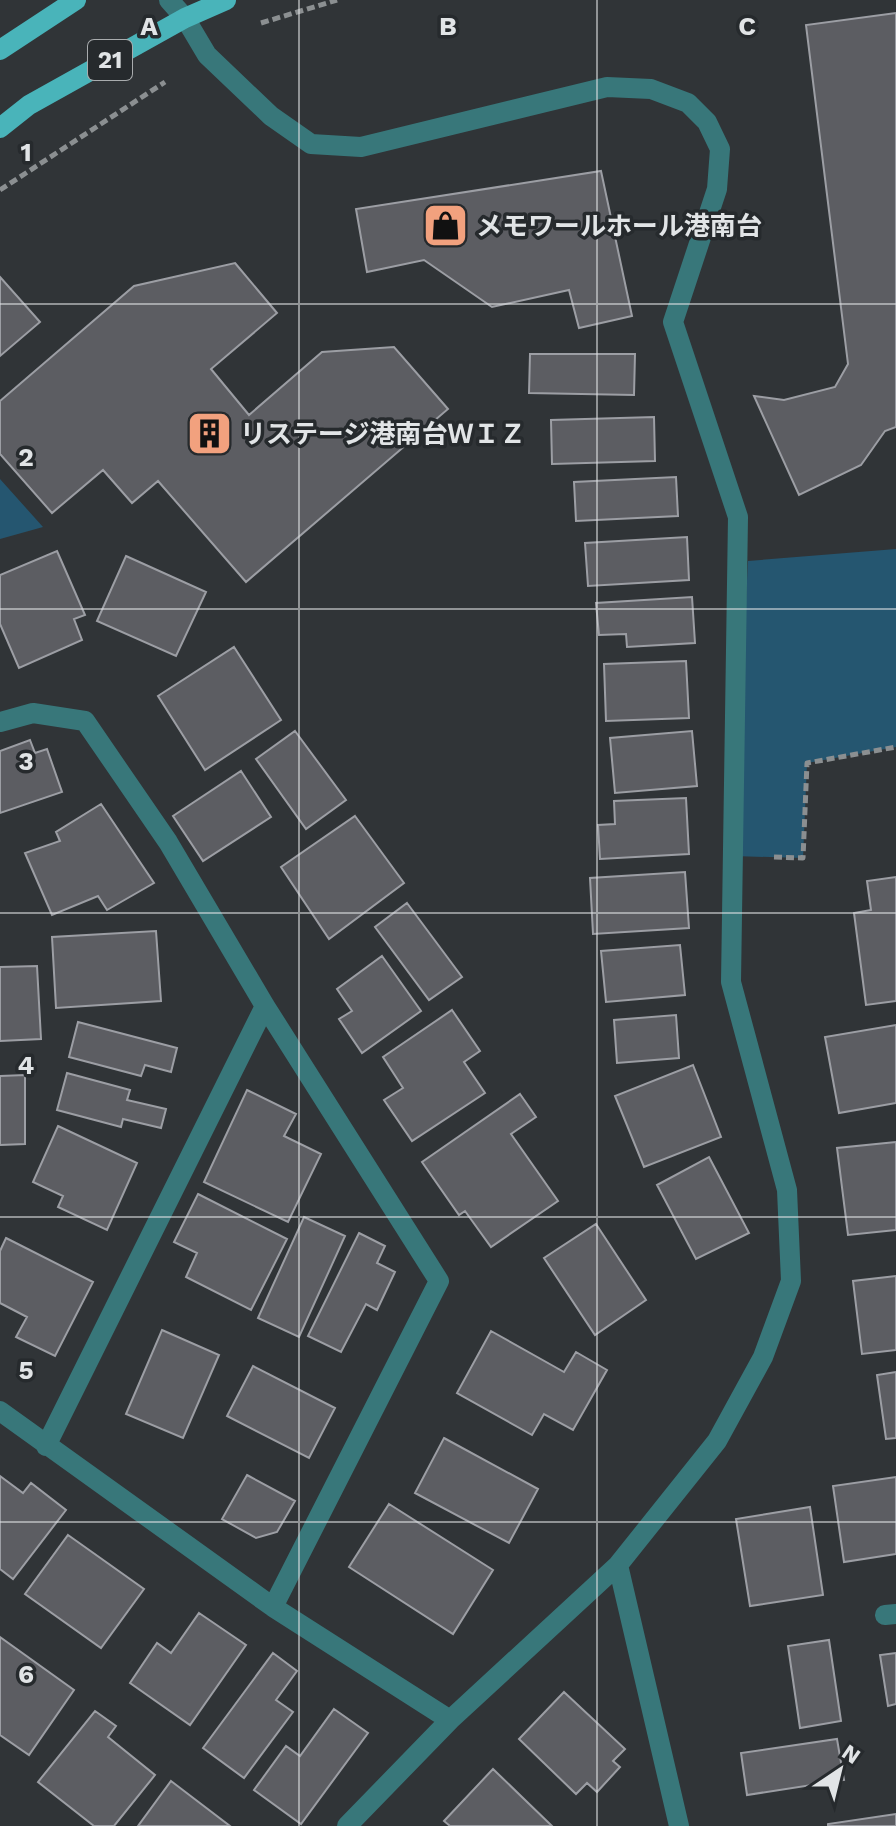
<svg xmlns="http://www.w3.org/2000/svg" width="896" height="1826" font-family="'Work Sans','Noto Sans JP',sans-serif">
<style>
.green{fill:#255670}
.building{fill:#5c5d62;stroke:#9c9ea4;stroke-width:2}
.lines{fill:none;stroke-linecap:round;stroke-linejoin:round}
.path{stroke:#8b8f91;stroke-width:5;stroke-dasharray:8 4;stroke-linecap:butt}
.service{stroke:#38777a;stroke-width:20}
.minor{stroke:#38777a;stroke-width:20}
.primary{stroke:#49b4ba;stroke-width:20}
.grid{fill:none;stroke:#e1e4e6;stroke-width:2;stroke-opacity:0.55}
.labels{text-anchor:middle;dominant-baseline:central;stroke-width:7;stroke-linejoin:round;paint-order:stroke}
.shield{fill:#262a2d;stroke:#a9acae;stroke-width:2}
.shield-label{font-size:24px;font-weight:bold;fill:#e1e4e6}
.poi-label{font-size:26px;font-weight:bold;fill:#e1e4e6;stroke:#262a2d;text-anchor:start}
.grid-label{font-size:26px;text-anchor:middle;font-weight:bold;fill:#e1e4e6;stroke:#262a2d;stroke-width:7;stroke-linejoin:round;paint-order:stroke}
</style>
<rect width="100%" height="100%" fill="#303437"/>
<path class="green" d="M 0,479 L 43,527 L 0,539 Z
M 896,549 L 896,747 L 807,763 L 803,858 L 733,856 L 748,561 Z"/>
<path class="building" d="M 896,13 L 896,427 L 885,431 L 861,465 L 799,495 L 754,396 L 784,400 L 835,387 L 848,364 L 806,25 Z
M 601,171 L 632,316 L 579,328 L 569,290 L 492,307 L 424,260 L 367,272 L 356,209 Z
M 235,263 L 277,313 L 211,369 L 249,415 L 322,352 L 394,347 L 448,409 L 246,582 L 158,481 L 132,503 L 103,470 L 52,513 L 0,454 L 0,401 L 134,286 Z
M 0,277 L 40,322 L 0,356 Z
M 530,354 L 635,354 L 634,395 L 529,393 Z
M 654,417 L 655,461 L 552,464 L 551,420 Z
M 676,477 L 678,516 L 576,521 L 574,482 Z
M 687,537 L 689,580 L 588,586 L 585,543 Z
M 57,551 L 85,615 L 74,619 L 82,640 L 19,668 L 0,624 L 0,575 Z
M 126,556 L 206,592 L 176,656 L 97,621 Z
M 692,597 L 695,643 L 627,647 L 626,634 L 599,635 L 596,603 Z
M 234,647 L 281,720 L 205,770 L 158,696 Z
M 686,661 L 689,718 L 606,721 L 604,664 Z
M 295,731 L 346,800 L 306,829 L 256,759 Z
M 692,731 L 697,786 L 615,793 L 610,738 Z
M 30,740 L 35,753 L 47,749 L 62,792 L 0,813 L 0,751 Z
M 241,771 L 271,817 L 203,861 L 173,816 Z
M 686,798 L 689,854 L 600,859 L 598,825 L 615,824 L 614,801 Z
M 101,804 L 154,883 L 107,910 L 98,896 L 52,915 L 25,853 L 60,841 L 56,832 Z
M 355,816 L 404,883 L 329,939 L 281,867 Z
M 685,872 L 689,928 L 593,934 L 590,878 Z
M 896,877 L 896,1001 L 866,1005 L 854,913 L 871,910 L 867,881 Z
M 407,903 L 462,977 L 429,1000 L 375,927 Z
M 156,931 L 161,1001 L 56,1008 L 52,937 Z
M 680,945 L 685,995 L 606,1002 L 601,951 Z
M 382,956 L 421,1011 L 362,1053 L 339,1019 L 352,1011 L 337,989 Z
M 37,966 L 41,1039 L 0,1041 L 0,967 Z
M 452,1010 L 480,1051 L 464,1062 L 485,1093 L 412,1141 L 384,1100 L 403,1088 L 383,1057 Z
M 676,1015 L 679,1058 L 617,1063 L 614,1020 Z
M 78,1022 L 177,1048 L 171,1072 L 145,1065 L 141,1076 L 69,1057 Z
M 896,1025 L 896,1103 L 839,1113 L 825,1037 Z
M 693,1065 L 721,1137 L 644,1167 L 615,1096 Z
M 67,1073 L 130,1090 L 127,1100 L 166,1109 L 161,1128 L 123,1119 L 121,1127 L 57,1110 Z
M 25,1075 L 25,1144 L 0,1145 L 0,1076 Z
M 247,1090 L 296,1114 L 284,1136 L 321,1154 L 288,1222 L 204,1182 Z
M 520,1094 L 536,1117 L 511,1134 L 558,1201 L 491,1247 L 465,1211 L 459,1215 L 422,1162 Z
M 58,1126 L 137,1163 L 107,1230 L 58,1207 L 63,1196 L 33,1182 Z
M 896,1142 L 896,1230 L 848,1235 L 837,1148 Z
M 709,1157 L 749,1233 L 696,1259 L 657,1185 Z
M 198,1194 L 287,1239 L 251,1310 L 186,1277 L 197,1253 L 174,1242 Z
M 304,1217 L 345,1236 L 299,1337 L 258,1318 Z
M 596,1224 L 646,1300 L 595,1335 L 544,1258 Z
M 359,1233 L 385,1246 L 377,1263 L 395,1272 L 377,1310 L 366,1304 L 341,1352 L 308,1336 Z
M 6,1238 L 93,1282 L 55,1356 L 16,1337 L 27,1317 L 0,1303 L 0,1251 Z
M 896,1276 L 896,1350 L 862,1354 L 853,1281 Z
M 162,1330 L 219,1355 L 183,1438 L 126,1414 Z
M 491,1331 L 564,1372 L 576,1352 L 607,1370 L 573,1430 L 544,1414 L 532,1435 L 457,1393 Z
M 253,1366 L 335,1408 L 309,1458 L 227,1416 Z
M 896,1372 L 896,1438 L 886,1439 L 877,1375 Z
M 444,1438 L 538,1489 L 509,1543 L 415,1493 Z
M 247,1475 L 295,1501 L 277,1532 L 256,1538 L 222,1519 Z
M 0,1476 L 23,1493 L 31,1483 L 66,1510 L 13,1579 L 0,1569 Z
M 896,1477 L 896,1554 L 844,1562 L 833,1486 Z
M 389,1504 L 493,1570 L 453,1634 L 349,1567 Z
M 810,1507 L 823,1595 L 750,1606 L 736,1519 Z
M 68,1535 L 144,1589 L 101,1648 L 25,1594 Z
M 199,1613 L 246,1645 L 190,1725 L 130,1683 L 157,1643 L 171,1653 Z
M 0,1637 L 74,1690 L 29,1755 L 0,1735 Z
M 829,1640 L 841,1721 L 800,1728 L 788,1646 Z
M 273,1653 L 297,1671 L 276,1700 L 293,1712 L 244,1778 L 203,1748 Z
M 896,1653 L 896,1704 L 888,1706 L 880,1655 Z
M 564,1692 L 625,1749 L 613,1761 L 620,1767 L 597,1792 L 587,1783 L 576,1794 L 519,1739 Z
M 334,1709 L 368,1733 L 301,1824 L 254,1790 L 286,1746 L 300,1756 Z
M 95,1711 L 116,1726 L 108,1737 L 155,1775 L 114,1826 L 94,1826 L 38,1782 Z
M 837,1739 L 844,1780 L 747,1795 L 741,1753 Z
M 493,1769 L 552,1826 L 450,1826 L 444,1821 Z
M 171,1781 L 230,1826 L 138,1826 Z
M 896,1814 L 896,1826 L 828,1826 L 828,1824 Z"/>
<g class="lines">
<path class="path" d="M 261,23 L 337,0
M 0,190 L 165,82
M 774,857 L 803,858 L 807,763 L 896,747"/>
<path class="service" d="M 885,1615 L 896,1614"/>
<path class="minor" d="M 169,0 L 185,18 L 207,55 L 271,116 L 311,144 L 361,147 L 607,87 L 651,89 L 688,103 L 707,122 L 720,149 L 717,189 L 673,322 L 738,517 L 731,982 L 787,1190 L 791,1281 L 763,1357 L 717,1441 L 618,1565 L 450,1720
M 0,722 L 33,713 L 85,721 L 168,842 L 265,1006 L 439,1281 L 273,1607
M 0,1411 L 273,1607 L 450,1720 L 347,1826
M 46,1446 L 265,1006
M 618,1565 L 679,1826"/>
<path class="primary" d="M 0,50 L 76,0
M 0,128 L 29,105 L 185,18 L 226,0"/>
</g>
<path class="grid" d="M 299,0 L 299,1826M 597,0 L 597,1826M 0,304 L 896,304M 0,609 L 896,609M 0,913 L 896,913M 0,1217 L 896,1217M 0,1522 L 896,1522"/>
<defs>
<symbol id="shop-square" viewBox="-11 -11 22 22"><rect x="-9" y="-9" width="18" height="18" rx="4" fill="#f2a17e" stroke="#262a2d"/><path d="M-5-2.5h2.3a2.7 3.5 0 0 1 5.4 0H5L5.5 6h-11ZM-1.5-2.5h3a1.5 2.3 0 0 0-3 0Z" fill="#111"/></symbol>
<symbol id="building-square" viewBox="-11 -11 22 22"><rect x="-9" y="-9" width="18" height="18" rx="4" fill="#f2a17e" stroke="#262a2d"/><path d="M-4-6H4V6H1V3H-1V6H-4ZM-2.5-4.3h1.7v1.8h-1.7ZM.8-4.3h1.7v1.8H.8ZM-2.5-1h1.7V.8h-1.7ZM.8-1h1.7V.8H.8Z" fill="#111"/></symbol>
</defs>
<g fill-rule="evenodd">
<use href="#shop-square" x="420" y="200" width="51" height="51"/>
<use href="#building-square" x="184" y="408" width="51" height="51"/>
</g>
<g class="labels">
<rect class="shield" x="88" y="40" width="44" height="40" rx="6"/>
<g class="shield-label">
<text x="110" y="60">21</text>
</g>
<g class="poi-label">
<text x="476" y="226">メモワールホール港南台</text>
<text x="240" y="434">リステージ港南台ＷＩＺ</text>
</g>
</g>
<g class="grid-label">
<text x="149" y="35">A</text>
<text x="448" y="35">B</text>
<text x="747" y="35">C</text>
<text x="26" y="161">1</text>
<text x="26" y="466">2</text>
<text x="26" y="770">3</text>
<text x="26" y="1074">4</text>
<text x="26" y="1379">5</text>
<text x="26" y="1683">6</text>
</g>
<g transform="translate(840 1770) rotate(35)" stroke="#262a2d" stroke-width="6" paint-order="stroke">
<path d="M0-6L14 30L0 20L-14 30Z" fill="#e1e4e6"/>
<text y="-12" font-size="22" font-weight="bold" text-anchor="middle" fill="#e1e4e6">N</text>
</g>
</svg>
